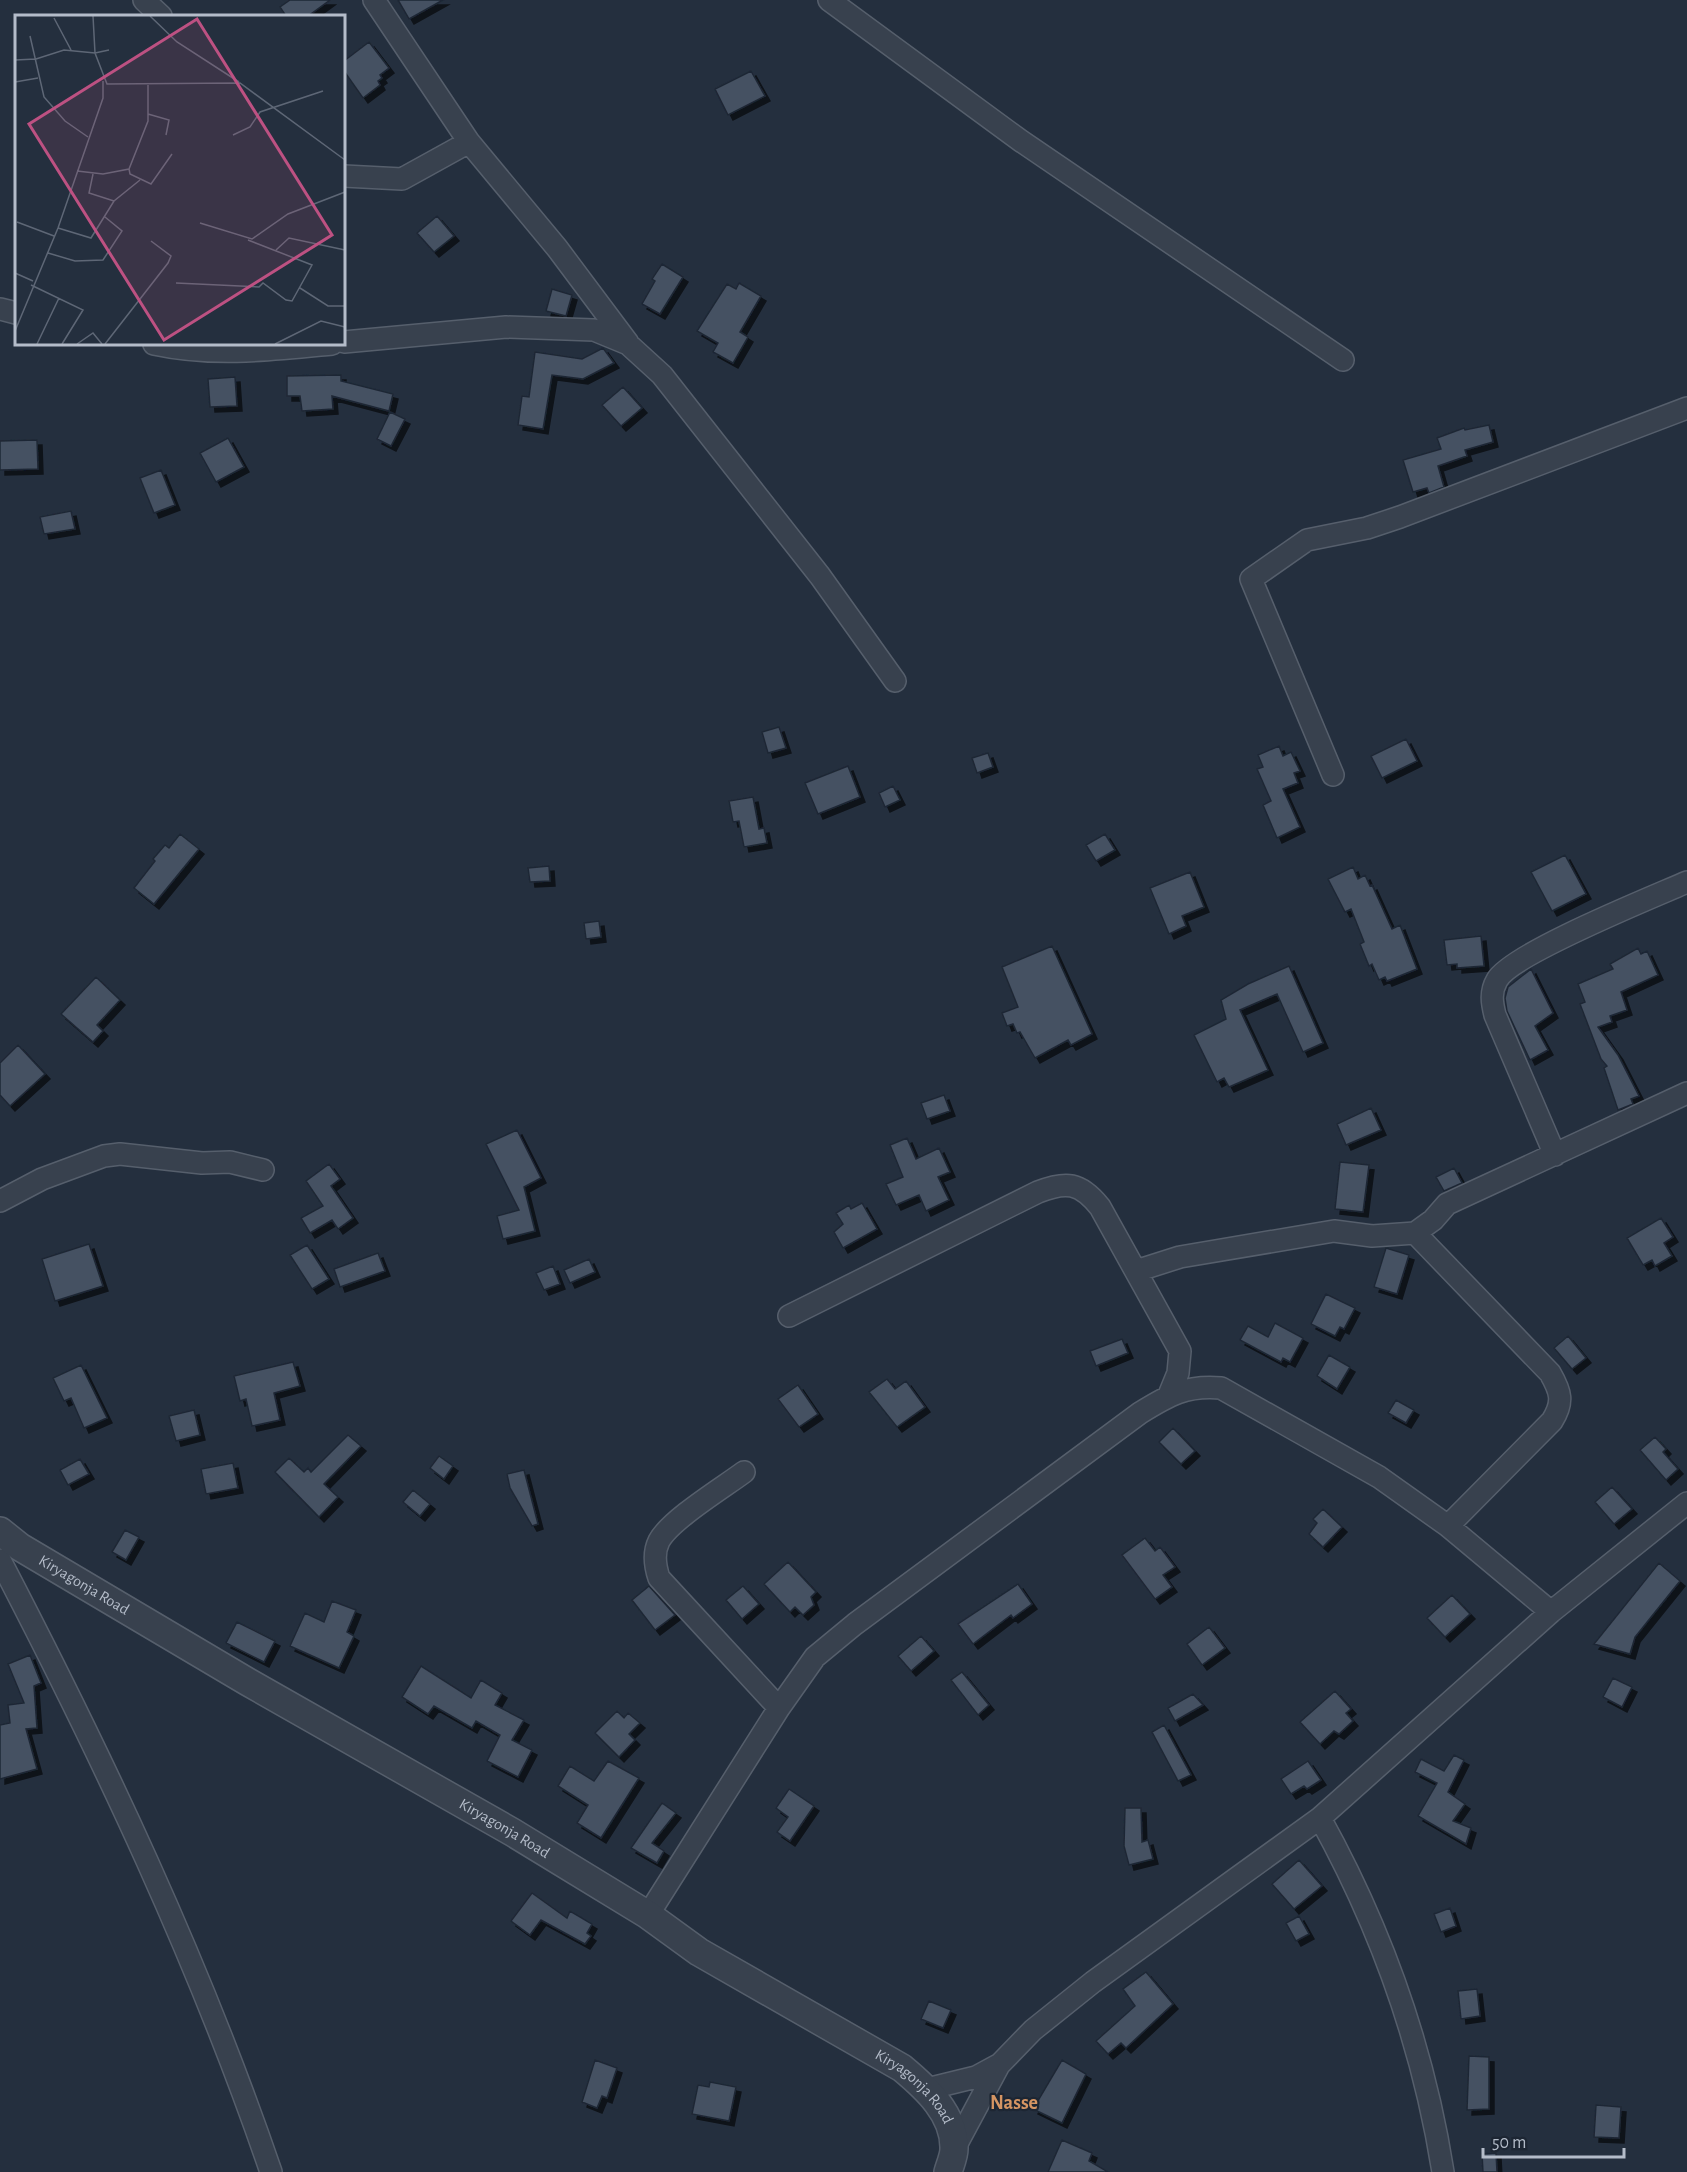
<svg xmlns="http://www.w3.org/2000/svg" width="1687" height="2172" font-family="'Alegreya Sans',sans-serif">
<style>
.building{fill:#455162;stroke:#1f2835;stroke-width:1.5;filter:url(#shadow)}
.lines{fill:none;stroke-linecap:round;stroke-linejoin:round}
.minor-casing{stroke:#565f6c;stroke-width:24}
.tertiary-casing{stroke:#565f6c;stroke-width:30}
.minor{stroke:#38414e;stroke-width:21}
.tertiary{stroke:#38414e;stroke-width:27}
.labels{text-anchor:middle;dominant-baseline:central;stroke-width:4.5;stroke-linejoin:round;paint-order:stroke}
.street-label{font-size:16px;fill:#b4bcc9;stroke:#1d2633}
.quarter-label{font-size:20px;font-weight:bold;fill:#d59563;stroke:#1d2633}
.inset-road{fill:none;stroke:#5e6776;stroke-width:1.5}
.view{fill:#bd5182;fill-opacity:0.15;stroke:#bd5182;stroke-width:3}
.inset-edge{fill:none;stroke:#b4bcc9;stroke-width:3}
</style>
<defs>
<filter id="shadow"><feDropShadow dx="5" dy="5" stdDeviation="0" flood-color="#0009"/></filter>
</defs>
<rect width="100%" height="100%" fill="#242f3e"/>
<path class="building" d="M 290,0 L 330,0 L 308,16 L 286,16 L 280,7 Z
M 398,0 L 443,0 L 409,19 Z
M 369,42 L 389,68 L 380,75 L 382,78 L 378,81 L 380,85 L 363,98 L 344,71 L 344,61 Z
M 751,71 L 765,96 L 728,115 L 715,89 Z
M 437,216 L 454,236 L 434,252 L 417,233 Z
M 662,264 L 683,277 L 660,314 L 642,304 L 655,281 L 652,279 Z
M 739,283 L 761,296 L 740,332 L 748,337 L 733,363 L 713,352 L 718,343 L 697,331 L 727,284 L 736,289 Z
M 552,289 L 572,295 L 566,316 L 546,311 Z
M 603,348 L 614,363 L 583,379 L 552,375 L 543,429 L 518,425 L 522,396 L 529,397 L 535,352 L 582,359 Z
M 341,375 L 341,381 L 393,394 L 389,411 L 332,396 L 333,409 L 302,411 L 300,396 L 287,396 L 287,376 Z
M 235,377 L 237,406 L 210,407 L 208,379 Z
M 623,387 L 642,408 L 621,426 L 602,405 Z
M 390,412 L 405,419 L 391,446 L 377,439 Z
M 1489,425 L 1493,442 L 1465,450 L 1467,456 L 1438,466 L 1444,487 L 1429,493 L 1427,488 L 1413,492 L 1403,460 L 1441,449 L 1437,438 L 1464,428 L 1465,430 Z
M 228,438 L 244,467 L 216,482 L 200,453 Z
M 37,440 L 38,469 L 0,470 L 0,441 Z
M 161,470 L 175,505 L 154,513 L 140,478 Z
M 71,511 L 75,529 L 44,534 L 40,517 Z
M 779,727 L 786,748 L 768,753 L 762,732 Z
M 1406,739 L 1417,761 L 1382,778 L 1371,756 Z
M 1279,746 L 1283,756 L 1291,752 L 1300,771 L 1294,773 L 1298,783 L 1283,789 L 1300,827 L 1277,838 L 1263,805 L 1271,801 L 1257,769 L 1263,767 L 1258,755 Z
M 988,753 L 993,767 L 977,773 L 972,758 Z
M 848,766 L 860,797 L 818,814 L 805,783 Z
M 893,786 L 900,800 L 885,807 L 879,793 Z
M 753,797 L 759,829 L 764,828 L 767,843 L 744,847 L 739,821 L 733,822 L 729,801 Z
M 180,834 L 199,849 L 154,904 L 134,888 L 155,861 L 153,859 L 165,845 L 169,848 Z
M 1105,834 L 1115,850 L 1096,861 L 1086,845 Z
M 1565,855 L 1586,894 L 1552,911 L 1531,872 Z
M 549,866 L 550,881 L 530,882 L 528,868 Z
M 1353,867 L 1358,879 L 1365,875 L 1370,886 L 1372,885 L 1392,929 L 1400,925 L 1417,969 L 1387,981 L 1385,977 L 1379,980 L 1372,964 L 1369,966 L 1360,944 L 1364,942 L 1351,909 L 1345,912 L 1328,879 Z
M 1190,872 L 1204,907 L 1182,916 L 1186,926 L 1169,934 L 1150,888 Z
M 599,921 L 601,937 L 586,939 L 584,923 Z
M 1481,936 L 1484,966 L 1457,968 L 1457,964 L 1447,965 L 1444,940 Z
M 1052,946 L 1092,1034 L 1071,1045 L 1068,1040 L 1035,1058 L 1020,1032 L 1017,1033 L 1013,1024 L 1007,1026 L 1002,1013 L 1018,1007 L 1002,967 Z
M 1638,948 L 1641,954 L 1647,951 L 1658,975 L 1621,992 L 1627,1010 L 1610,1016 L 1612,1022 L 1598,1027 L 1618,1055 L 1639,1096 L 1631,1099 L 1633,1104 L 1618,1110 L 1604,1068 L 1607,1066 L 1601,1059 L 1580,1004 L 1585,1002 L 1578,984 L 1613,969 L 1610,964 Z
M 1289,966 L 1323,1043 L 1303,1052 L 1277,994 L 1240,1010 L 1268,1070 L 1229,1087 L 1224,1078 L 1217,1082 L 1194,1035 L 1226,1019 L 1221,1000 L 1248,984 Z
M 1531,969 L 1553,1013 L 1535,1026 L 1548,1050 L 1530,1060 L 1507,1011 L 1505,998 L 1508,987 Z
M 96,977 L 120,1000 L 97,1025 L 103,1031 L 93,1042 L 61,1014 Z
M 18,1045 L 45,1074 L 10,1106 L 0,1095 L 0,1063 Z
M 944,1095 L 950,1111 L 927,1119 L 921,1103 Z
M 1371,1108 L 1381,1130 L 1346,1145 L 1337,1124 Z
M 517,1130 L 541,1178 L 524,1187 L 535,1231 L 503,1239 L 497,1216 L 519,1210 L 486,1144 Z
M 907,1138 L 916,1159 L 939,1148 L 950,1172 L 938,1177 L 949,1200 L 926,1211 L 919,1195 L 896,1205 L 886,1184 L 903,1177 L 890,1145 Z
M 1340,1162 L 1369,1165 L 1363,1212 L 1335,1209 Z
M 329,1164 L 340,1179 L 331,1186 L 353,1218 L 338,1229 L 332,1220 L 310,1233 L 301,1218 L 323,1206 L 306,1181 Z
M 1454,1168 L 1462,1183 L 1444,1191 L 1436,1177 Z
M 862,1203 L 877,1229 L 843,1248 L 834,1232 L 843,1224 L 836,1213 L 849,1205 L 851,1209 Z
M 1661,1218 L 1673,1237 L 1664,1243 L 1672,1256 L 1655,1266 L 1652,1260 L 1643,1265 L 1627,1238 Z
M 89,1244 L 103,1286 L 55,1301 L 42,1259 Z
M 307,1245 L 329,1279 L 312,1289 L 290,1255 Z
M 1386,1248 L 1409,1255 L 1397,1294 L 1374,1287 Z
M 378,1253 L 385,1271 L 340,1287 L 334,1269 Z
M 589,1259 L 595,1272 L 570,1283 L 564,1270 Z
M 553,1266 L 560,1284 L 544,1290 L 536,1273 Z
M 1326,1294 L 1355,1308 L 1344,1329 L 1340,1327 L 1335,1336 L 1311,1324 Z
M 1275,1323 L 1303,1338 L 1290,1362 L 1283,1358 L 1281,1362 L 1240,1340 L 1248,1326 L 1268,1337 Z
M 1568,1336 L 1586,1358 L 1572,1369 L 1554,1348 Z
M 1122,1339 L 1128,1353 L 1096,1366 L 1090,1351 Z
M 1329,1355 L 1350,1367 L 1337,1389 L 1317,1376 Z
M 293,1362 L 300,1386 L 274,1393 L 280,1420 L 252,1426 L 246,1399 L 240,1401 L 234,1376 Z
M 81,1365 L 107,1418 L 84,1428 L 71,1398 L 64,1401 L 53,1378 Z
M 887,1379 L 895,1389 L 906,1381 L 925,1407 L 897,1427 L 869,1392 Z
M 798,1385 L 818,1414 L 799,1427 L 778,1399 Z
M 1396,1400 L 1414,1410 L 1406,1423 L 1388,1413 Z
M 194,1410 L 200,1435 L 176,1441 L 169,1416 Z
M 1173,1428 L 1195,1451 L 1181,1464 L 1159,1442 Z
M 348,1435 L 361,1446 L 324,1484 L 338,1497 L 319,1517 L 275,1472 L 289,1458 L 304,1472 L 308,1468 L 311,1472 Z
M 1655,1437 L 1666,1449 L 1663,1452 L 1678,1469 L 1666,1480 L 1640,1450 Z
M 439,1456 L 453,1466 L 444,1479 L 430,1468 Z
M 80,1459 L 89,1474 L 68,1485 L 60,1470 Z
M 233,1463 L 238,1488 L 206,1494 L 201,1469 Z
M 524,1470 L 538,1524 L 532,1526 L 510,1488 L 507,1474 Z
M 1612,1487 L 1632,1509 L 1614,1524 L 1595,1502 Z
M 413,1490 L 430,1504 L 420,1516 L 403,1502 Z
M 1323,1509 L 1342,1527 L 1323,1547 L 1309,1534 L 1317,1523 L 1313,1519 Z
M 125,1530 L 139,1537 L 126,1560 L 112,1552 Z
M 1145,1538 L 1155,1551 L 1160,1547 L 1175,1567 L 1163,1575 L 1172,1587 L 1155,1599 L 1122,1555 Z
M 788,1562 L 816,1592 L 811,1597 L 814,1605 L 803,1615 L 795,1607 L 790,1612 L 764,1584 Z
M 1659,1563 L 1680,1581 L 1635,1637 L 1630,1654 L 1594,1644 Z
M 1018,1584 L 1032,1604 L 1013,1618 L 1011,1615 L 973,1644 L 958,1624 Z
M 649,1586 L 675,1615 L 655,1630 L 632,1600 Z
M 743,1586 L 759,1604 L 742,1619 L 726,1600 Z
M 1452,1595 L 1470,1614 L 1445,1637 L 1427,1618 Z
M 332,1601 L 356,1610 L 347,1632 L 354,1636 L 339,1668 L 290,1646 L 305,1613 L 324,1622 Z
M 237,1622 L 275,1641 L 264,1662 L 226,1643 Z
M 1209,1627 L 1225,1648 L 1202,1665 L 1187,1644 Z
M 921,1636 L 934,1651 L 911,1671 L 898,1656 Z
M 30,1655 L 41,1683 L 34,1686 L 37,1728 L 26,1729 L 37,1769 L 0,1779 L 0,1725 L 10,1723 L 8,1705 L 24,1703 L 8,1664 Z
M 421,1666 L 471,1698 L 481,1680 L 502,1693 L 495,1705 L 524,1720 L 512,1740 L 532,1750 L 518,1777 L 487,1761 L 500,1735 L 476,1721 L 472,1728 L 434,1706 L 428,1714 L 402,1697 Z
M 962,1672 L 989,1705 L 978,1715 L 951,1680 Z
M 1613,1678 L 1632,1687 L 1622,1707 L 1603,1697 Z
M 1335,1691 L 1351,1709 L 1346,1713 L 1353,1721 L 1339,1734 L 1334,1731 L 1320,1744 L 1300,1722 Z
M 1193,1694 L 1203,1705 L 1175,1721 L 1168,1708 Z
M 617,1711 L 624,1718 L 628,1713 L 640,1723 L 629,1734 L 635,1740 L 619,1757 L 595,1733 Z
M 1164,1725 L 1191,1775 L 1178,1781 L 1152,1732 Z
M 1454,1755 L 1464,1760 L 1448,1792 L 1465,1804 L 1453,1821 L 1471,1828 L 1466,1844 L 1418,1816 L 1437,1783 L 1415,1772 L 1421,1759 L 1444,1771 Z
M 608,1761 L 639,1778 L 601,1838 L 577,1823 L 588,1805 L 558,1786 L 570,1766 L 594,1781 Z
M 1308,1761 L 1321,1780 L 1307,1789 L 1304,1786 L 1291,1794 L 1281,1779 Z
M 789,1789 L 814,1806 L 790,1841 L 777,1832 L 788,1817 L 776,1808 Z
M 662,1803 L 676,1813 L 652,1843 L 664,1851 L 657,1863 L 631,1848 Z
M 1125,1808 L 1141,1808 L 1142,1842 L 1148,1840 L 1153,1859 L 1129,1865 L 1124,1846 Z
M 1299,1860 L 1322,1886 L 1294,1909 L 1272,1884 Z
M 532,1893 L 567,1918 L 570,1911 L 592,1924 L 587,1933 L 591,1936 L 585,1944 L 541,1920 L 530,1935 L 511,1921 Z
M 1450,1908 L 1456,1926 L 1441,1932 L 1434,1914 Z
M 1299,1916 L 1309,1934 L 1296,1941 L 1286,1923 Z
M 1146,1972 L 1173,2004 L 1126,2048 L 1121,2043 L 1108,2054 L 1096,2041 L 1135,2006 L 1123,1989 Z
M 1477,1989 L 1480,2016 L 1461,2019 L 1458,1991 Z
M 929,2001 L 951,2010 L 943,2028 L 921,2019 Z
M 1469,2056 L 1489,2057 L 1489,2109 L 1467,2110 Z
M 595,2060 L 617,2068 L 607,2098 L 602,2096 L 597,2108 L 582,2102 Z
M 1062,2060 L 1086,2074 L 1062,2123 L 1033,2109 Z
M 710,2082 L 736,2087 L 729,2121 L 692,2114 L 698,2085 L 709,2087 Z
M 1596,2105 L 1621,2107 L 1619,2138 L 1594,2137 Z
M 1062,2140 L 1092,2153 L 1089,2161 L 1108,2172 L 1048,2172 Z
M 1496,2153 L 1497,2172 L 1483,2172 L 1482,2154 Z"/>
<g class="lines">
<defs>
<path id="minor" d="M 144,0 L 161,16
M 374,0 L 469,142 L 557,248 L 628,343
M 829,0 L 1021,141 L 1343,360
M 344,176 L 402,179 L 469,142
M 0,309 L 16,313
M 344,342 L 506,327 L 594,330 L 628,344 L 662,375 L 820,576 L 895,681
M 154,344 C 214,357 271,350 332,344
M 1333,775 L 1251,579 L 1307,540 L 1367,528 L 1400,517 L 1687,408
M 1555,1155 L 1495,1015 C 1492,1003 1490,992 1497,980 C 1511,954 1653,897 1687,882
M 0,1201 L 42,1179 L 104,1156 L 120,1154 L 202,1163 L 230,1162 L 263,1170
M 1415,1233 L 1550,1373 C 1561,1392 1564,1402 1552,1421 L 1448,1526
M 1136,1271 L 1180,1257 L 1334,1231 L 1372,1236 L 1415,1233 L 1433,1220 L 1447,1204 L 1687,1093
M 789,1316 L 1038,1192 C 1066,1181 1080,1182 1100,1207 L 1180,1351 L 1178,1373 L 1169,1395
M 744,1472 C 724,1487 670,1520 659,1541 C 653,1553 655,1566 659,1578 L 779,1708
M 0,1560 C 103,1758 199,1961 271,2172
M 1320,1818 C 1382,1930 1423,2045 1443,2172
M 648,1915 L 779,1708 L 815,1657 L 855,1624 L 1140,1413 C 1169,1395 1186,1385 1221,1388 L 1379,1477 L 1448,1526 L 1551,1612
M 927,2089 L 976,2077 L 1000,2064 L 1033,2030 L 1093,1982 L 1320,1818 L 1551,1612 L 1687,1503
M 954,2149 L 999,2065"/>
<g id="tertiary">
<path id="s1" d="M 0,1531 L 20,1547 L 248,1682 L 512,1832 L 648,1915 L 699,1952 L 902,2068 C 926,2088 955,2114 954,2149 C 954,2156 950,2165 948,2172"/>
</g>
</defs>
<use href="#minor" class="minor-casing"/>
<use href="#tertiary" class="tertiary-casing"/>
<use href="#minor" class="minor"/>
<use href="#tertiary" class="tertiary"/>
</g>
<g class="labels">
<g class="street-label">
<text stroke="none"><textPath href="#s1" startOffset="100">Kiryagonja Road</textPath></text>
<text stroke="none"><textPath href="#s1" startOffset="586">Kiryagonja Road</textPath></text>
<text stroke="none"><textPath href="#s1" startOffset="1072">Kiryagonja Road</textPath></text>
</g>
<g class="quarter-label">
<text x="1014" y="2103">Nasse</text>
</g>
</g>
<g transform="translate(15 15)">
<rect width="330" height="330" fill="#242f3e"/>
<path class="inset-road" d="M 78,1 L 80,38 L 92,69 L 225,68 L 330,145M 135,1 L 162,27 L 224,67M 39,3 L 56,35M 15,21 L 29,82 L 50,106 L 73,122M 0,45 L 21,44 L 49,35 L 80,38 L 94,35M 0,67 L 23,63M 133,99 L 154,105 L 151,120M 218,120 L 235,112 L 245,97 L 308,76M 114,154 L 115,159 L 136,169 L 157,139M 62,156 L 88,159 L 114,154 L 133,106 L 133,70M 78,159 L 74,178 L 99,186M 2,207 L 39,221M 185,208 L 237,224 L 273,199 L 330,177M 43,213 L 76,223 L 99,186 L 125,165M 261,235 L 274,223 L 330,235M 33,238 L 60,246 L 88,245 L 107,216 L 90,202M 0,258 L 18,266M 161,268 L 244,272 L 248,268 L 271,285 L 277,286 L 297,250 L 233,225M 16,270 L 68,295 L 47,329M 285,273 L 313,291 L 330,291M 0,316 L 43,213 L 88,83 L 88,66M 22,329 L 44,283M 62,329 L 78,318 L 87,329M 90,329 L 153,248 L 156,241 L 136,226M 260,329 L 306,306 L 330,312"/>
<path class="view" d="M 182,4 L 317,220 L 149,325 L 14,109 Z"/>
<rect width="330" height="330" class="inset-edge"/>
</g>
<path d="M1483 2148v9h141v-9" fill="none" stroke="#b4bcc9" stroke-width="3"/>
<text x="1492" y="2148" font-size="18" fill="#b4bcc9" stroke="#1d2633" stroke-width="4.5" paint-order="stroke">50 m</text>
</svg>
